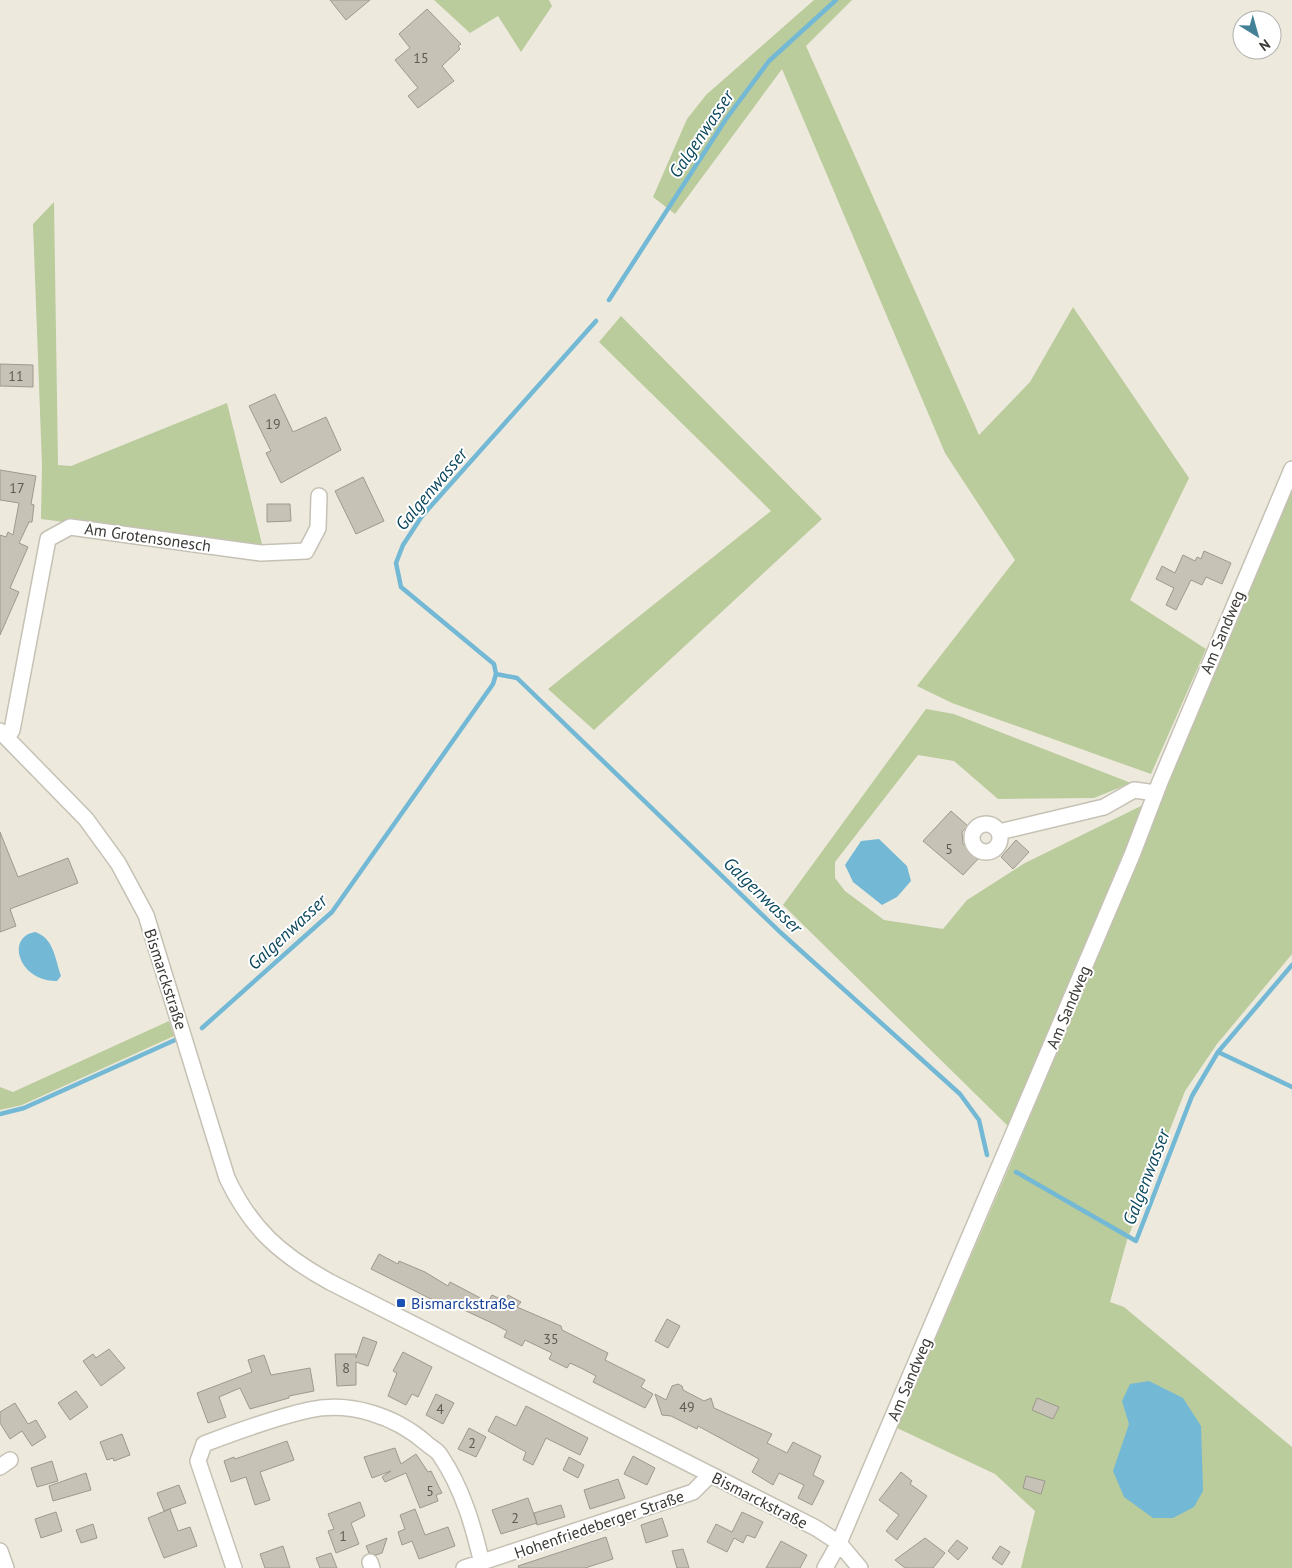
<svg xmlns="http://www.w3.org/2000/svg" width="1292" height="1568" font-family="'PT Sans',sans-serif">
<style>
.green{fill:#bacb9c}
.water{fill:#73b9d5}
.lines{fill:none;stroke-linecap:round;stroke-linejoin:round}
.stream{stroke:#73b9d5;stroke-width:4.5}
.building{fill:#c7c2b6;stroke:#9e998e}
.minor-casing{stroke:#c5c1b4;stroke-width:18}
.minor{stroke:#fff;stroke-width:15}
.transit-dot{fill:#1a4fb4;stroke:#fff;stroke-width:2}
.labels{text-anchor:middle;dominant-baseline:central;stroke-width:4;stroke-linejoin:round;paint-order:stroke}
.number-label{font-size:14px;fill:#5e5b55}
.street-label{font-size:16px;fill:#3b3935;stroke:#fff}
.transit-label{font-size:16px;fill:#164399;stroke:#fff;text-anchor:start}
.water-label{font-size:18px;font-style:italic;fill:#0a475c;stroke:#fff}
</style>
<rect width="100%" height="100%" fill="#eee9dd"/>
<path class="green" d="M 434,0 L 549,0 L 552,6 L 521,52 L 498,16 L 470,33 Z
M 814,0 L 852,0 L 806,46 L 979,435 L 1030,382 L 1073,307 L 1189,478 L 1130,600 L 1206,649 L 1151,774 L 952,703 L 917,686 L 1015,560 L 945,453 L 782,69 L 675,214 L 653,197 L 687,119 L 706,95 Z
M 54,202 L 58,465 L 71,466 L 227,403 L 263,548 L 41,519 L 42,465 L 33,224 Z
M 621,316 L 822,519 L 594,730 L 548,689 L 771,511 L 599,342 Z
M 1292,486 L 1292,954 L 1217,1044 L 1185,1091 L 1127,1240 L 1110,1302 L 1124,1307 L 1292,1447 L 1292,1568 L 1021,1568 L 1035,1511 L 995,1474 L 897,1428 L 1005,1177 Z
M 926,709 L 954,714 L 1131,783 L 1094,798 L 998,799 L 954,761 L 918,755 L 835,862 L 835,878 L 845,891 L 884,920 L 943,929 L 967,900 L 1025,863 L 1143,805 L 1010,1128 L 783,905 Z
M 169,1021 L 174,1036 L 22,1105 L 0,1110 L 0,1087 L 13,1092 Z"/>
<path class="water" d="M 879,839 L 907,866 L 911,881 L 897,897 L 882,905 L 853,882 L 845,865 L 861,841 Z
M 35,932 C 54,938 55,959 61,976 L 57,981 C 19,982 5,937 35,932 Z
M 1149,1381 L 1183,1398 L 1201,1426 L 1203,1491 L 1194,1507 L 1173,1518 L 1153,1518 L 1124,1497 L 1113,1471 L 1129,1424 L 1122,1401 L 1130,1384 Z"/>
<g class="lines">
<path class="stream" d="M 609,300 L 726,119 L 769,61 L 836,0
M 496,674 L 517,678 L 780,932 L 960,1094 L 979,1120 L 987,1155
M 202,1028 L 332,912 L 493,684 L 496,674 L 494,664 L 401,587 L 396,563 L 403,545 L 422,516 L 596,321
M 1218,1052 L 1292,1087
M 0,1114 L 24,1108 L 175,1040
M 1016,1172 L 1136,1241 L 1192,1096 L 1218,1052 L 1292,965"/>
</g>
<path class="building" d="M 330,0 L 370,0 L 346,20 Z
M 427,9 L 461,44 L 458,46 L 460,49 L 442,66 L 454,81 L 418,108 L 408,96 L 418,88 L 395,60 L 410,48 L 399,34 Z
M 0,364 L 33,365 L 33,387 L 0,386 Z
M 275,394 L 293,432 L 326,417 L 341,450 L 281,483 L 266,453 L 271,451 L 249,406 Z
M 0,470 L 36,476 L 31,504 L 34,505 L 32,522 L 29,522 L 19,543 L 28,547 L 10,588 L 19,592 L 0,635 L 0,535 L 6,537 L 8,532 L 13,535 L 19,503 L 0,500 Z
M 363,477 L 384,521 L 356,534 L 335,491 Z
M 267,504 L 290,504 L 291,521 L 267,522 Z
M 1204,551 L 1231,563 L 1222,584 L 1206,577 L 1202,585 L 1191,580 L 1176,610 L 1166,605 L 1174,588 L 1156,579 L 1162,566 L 1175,573 L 1183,555 L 1195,561 L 1197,557 L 1201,559 Z
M 951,811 L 968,826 L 962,832 L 963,844 L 978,859 L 963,875 L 923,841 Z
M 0,832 L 18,877 L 68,858 L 78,883 L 10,909 L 16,926 L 0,932 Z
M 1016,840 L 1029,852 L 1013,869 L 1001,857 Z
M 379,1254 L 398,1264 L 399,1261 L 425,1272 L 448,1286 L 450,1282 L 488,1302 L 492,1295 L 505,1301 L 508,1295 L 521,1302 L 517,1307 L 561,1326 L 562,1330 L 608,1353 L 605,1360 L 645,1380 L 641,1387 L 653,1394 L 645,1408 L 593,1382 L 596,1376 L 583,1369 L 570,1363 L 567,1368 L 549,1359 L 552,1353 L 525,1340 L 522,1346 L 504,1337 L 507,1331 L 494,1324 L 447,1302 L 445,1306 L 371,1269 Z
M 667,1319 L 680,1326 L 668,1348 L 655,1341 Z
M 363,1337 L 377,1342 L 368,1366 L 356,1362 L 356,1385 L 337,1386 L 335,1354 L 356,1354 L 356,1358 Z
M 109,1349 L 125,1368 L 101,1386 L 83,1361 L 93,1354 L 96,1358 Z
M 403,1352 L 432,1367 L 418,1397 L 412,1394 L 406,1405 L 388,1396 L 397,1373 L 393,1371 Z
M 264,1355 L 271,1375 L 310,1368 L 314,1391 L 289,1396 L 289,1398 L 250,1409 L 240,1388 L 219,1397 L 226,1417 L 208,1423 L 197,1393 L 252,1372 L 248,1360 Z
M 678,1384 L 682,1386 L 683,1390 L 704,1401 L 711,1398 L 714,1408 L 772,1434 L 767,1443 L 787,1453 L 793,1442 L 821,1456 L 813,1475 L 824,1481 L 812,1505 L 798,1498 L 804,1485 L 779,1473 L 773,1485 L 752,1472 L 759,1459 L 698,1426 L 697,1429 L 671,1416 L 662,1415 L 655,1394 L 666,1400 L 672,1386 Z
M 76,1391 L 88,1407 L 70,1420 L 58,1403 Z
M 436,1394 L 454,1403 L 443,1424 L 426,1415 Z
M 1037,1398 L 1059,1407 L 1053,1419 L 1032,1410 Z
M 15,1403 L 28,1424 L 36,1420 L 46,1437 L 32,1446 L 22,1431 L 10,1439 L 0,1423 L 0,1412 Z
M 526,1406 L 588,1438 L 580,1455 L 546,1438 L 533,1465 L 523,1460 L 526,1452 L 488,1431 L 496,1416 L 516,1426 Z
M 469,1428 L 486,1437 L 476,1457 L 458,1449 Z
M 122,1434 L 130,1455 L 114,1461 L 113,1458 L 107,1460 L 100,1442 Z
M 287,1441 L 294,1460 L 260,1472 L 270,1500 L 255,1505 L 246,1477 L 231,1482 L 224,1461 L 234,1457 L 235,1459 Z
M 395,1448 L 401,1464 L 416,1454 L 428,1472 L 431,1471 L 442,1493 L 436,1495 L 438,1501 L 420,1508 L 406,1473 L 385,1482 L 382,1477 L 391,1471 L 372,1478 L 364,1457 Z
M 633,1456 L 655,1468 L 647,1485 L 624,1474 Z
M 569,1457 L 584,1465 L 578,1478 L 563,1470 Z
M 52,1461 L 58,1481 L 37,1487 L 31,1468 Z
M 901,1472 L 912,1481 L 910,1484 L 927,1496 L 897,1540 L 886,1531 L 899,1515 L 879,1500 Z
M 86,1473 L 91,1490 L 53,1501 L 49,1486 Z
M 1026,1476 L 1045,1481 L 1041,1494 L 1023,1488 Z
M 618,1479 L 625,1498 L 590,1509 L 584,1490 Z
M 179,1485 L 186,1503 L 164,1511 L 157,1493 Z
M 528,1498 L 537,1523 L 501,1534 L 492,1510 Z
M 360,1502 L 365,1516 L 351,1523 L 359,1544 L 336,1553 L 328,1531 L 334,1529 L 328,1514 Z
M 561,1505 L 565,1517 L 537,1525 L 534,1513 Z
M 170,1509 L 178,1531 L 190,1527 L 197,1546 L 164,1558 L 148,1518 Z
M 415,1509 L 425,1535 L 448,1527 L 455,1546 L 419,1559 L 412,1541 L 402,1545 L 398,1532 L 405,1529 L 400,1515 Z
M 56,1512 L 62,1531 L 41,1538 L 35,1519 Z
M 742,1512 L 763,1522 L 755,1538 L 747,1535 L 743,1543 L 734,1538 L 727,1552 L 707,1542 L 716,1524 L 732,1532 Z
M 662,1518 L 668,1536 L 646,1543 L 641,1525 Z
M 93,1524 L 97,1538 L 81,1543 L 76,1530 Z
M 606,1537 L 613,1559 L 585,1568 L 519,1568 L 518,1566 Z
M 387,1538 L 382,1553 L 376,1555 L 369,1553 L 366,1546 Z
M 925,1538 L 945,1553 L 933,1568 L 905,1568 L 895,1560 Z
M 957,1540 L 968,1548 L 958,1560 L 948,1551 Z
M 781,1541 L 807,1555 L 800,1568 L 766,1568 Z
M 283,1546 L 290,1568 L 265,1568 L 260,1554 Z
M 1000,1546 L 1010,1552 L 1002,1565 L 992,1558 Z
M 683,1549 L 686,1558 L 689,1568 L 677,1568 L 672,1551 Z
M 331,1553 L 337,1568 L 320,1568 L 316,1558 Z"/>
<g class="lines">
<defs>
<path id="minor" d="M 0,731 L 86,819 L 118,863 L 146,915 L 227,1178 C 251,1229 281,1255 330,1282 L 816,1528 L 839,1543 L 860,1568
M 7,738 L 12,730 L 48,539 L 70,527 L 261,553 L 306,551 L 318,528 L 319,496
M972 838a14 14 0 1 1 28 0a14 14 0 1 1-28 0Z
M 999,832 L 1104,807 L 1134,790 L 1156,793
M 0,1467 L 10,1460
M 0,1551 L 6,1568
M 370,1562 L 372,1568
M 234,1568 L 198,1461 L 204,1444 C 238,1431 273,1418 309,1410 C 350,1401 395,1416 426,1443 C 430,1447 437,1450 440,1455 C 463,1489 474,1528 483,1568
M 464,1568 L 693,1492 L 710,1475
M 825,1568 L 839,1543 L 1132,855 L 1160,782 L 1292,469"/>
</defs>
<use href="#minor" class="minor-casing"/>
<use href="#minor" class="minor"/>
</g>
<rect class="transit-dot" x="396" y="1298" width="10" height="10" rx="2.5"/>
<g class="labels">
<g class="number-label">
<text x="421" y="58">15</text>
<text x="16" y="376">11</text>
<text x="273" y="424">19</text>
<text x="17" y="488">17</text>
<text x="949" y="849">5</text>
<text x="551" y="1339">35</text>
<text x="346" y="1368">8</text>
<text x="687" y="1407">49</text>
<text x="440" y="1409">4</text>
<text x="472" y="1443">2</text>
<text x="430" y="1491">5</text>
<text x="515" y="1518">2</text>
<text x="343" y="1536">1</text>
</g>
<g class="street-label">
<text transform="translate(148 537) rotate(8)">Am Grotensonesch</text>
<text transform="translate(1222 632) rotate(-67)">Am Sandweg</text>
<text transform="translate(166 979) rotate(72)">Bismarckstraße</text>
<text transform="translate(1068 1007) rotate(-67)">Am Sandweg</text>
<text transform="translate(909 1379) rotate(-67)">Am Sandweg</text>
<text transform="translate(760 1500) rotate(27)">Bismarckstraße</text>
<text transform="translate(599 1524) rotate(-19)">Hohenfriedeberger Straße</text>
</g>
<g class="transit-label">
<text x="411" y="1303">Bismarckstraße</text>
</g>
<g class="water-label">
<text transform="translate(701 134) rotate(-56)">Galgenwasser</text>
<text transform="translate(431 489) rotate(-50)">Galgenwasser</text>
<text transform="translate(763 895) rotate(44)">Galgenwasser</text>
<text transform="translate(287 932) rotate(-43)">Galgenwasser</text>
<text transform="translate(1146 1177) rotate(-69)">Galgenwasser</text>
</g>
</g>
<g transform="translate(1257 35) rotate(143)"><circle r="24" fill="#ffffff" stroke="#b1b0ae"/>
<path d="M0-4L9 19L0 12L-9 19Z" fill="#428196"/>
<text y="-8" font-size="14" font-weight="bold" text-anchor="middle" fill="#3b3935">N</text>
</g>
</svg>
